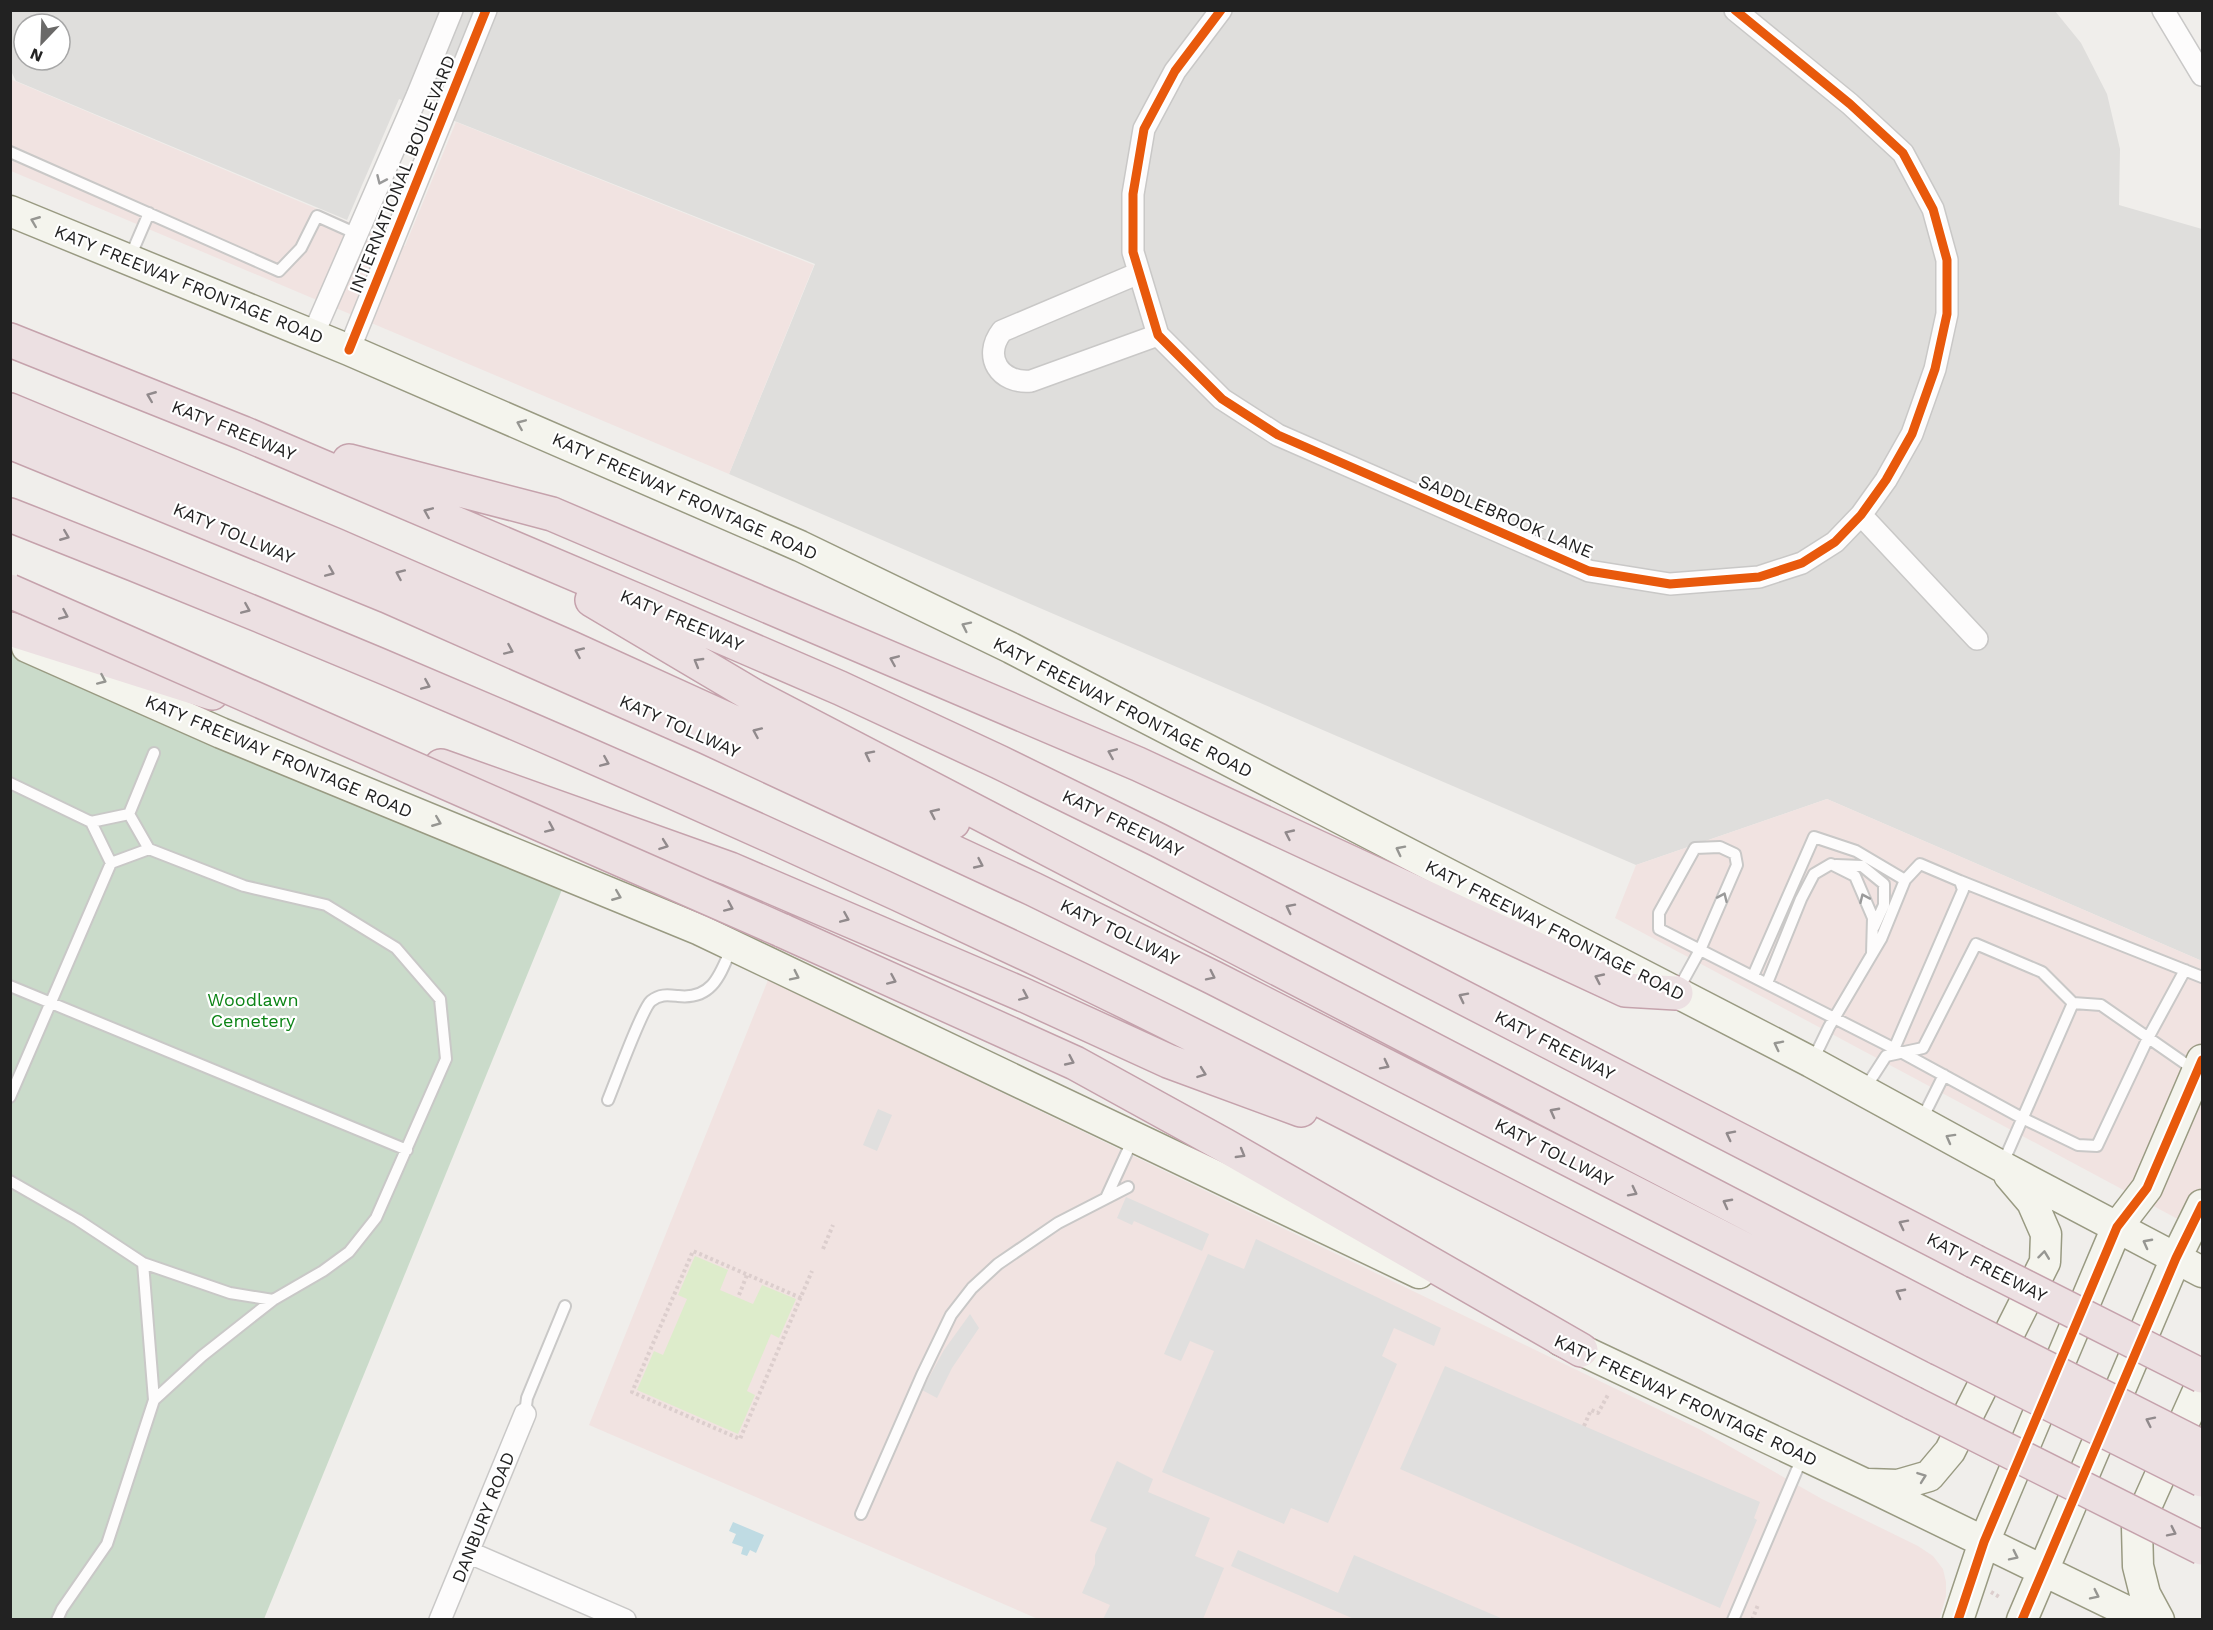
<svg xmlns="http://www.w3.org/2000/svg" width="2213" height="1630" font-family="'Work Sans',sans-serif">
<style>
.residential{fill:#dfdedc;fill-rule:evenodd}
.commercial{fill:#f1e3e1}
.grass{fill:#ddeccb}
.cemetery{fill:#cadbca}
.parking{fill:#e0dfde}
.water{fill:#bfdbe3}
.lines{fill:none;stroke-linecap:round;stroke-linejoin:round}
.service-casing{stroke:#c9c8c7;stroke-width:14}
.minor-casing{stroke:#c9c8c7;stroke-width:24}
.secondary-casing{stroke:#999a82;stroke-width:33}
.motorway-casing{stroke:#c5a2ac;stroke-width:36}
.path{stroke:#dccecd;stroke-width:4;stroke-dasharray:3 3;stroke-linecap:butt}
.service{stroke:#fdfcfc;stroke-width:10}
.minor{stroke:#fdfcfc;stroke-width:21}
.secondary{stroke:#f4f4ed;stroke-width:30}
.motorway{stroke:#ece0e2;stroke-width:33}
.motorway-bridge-casing{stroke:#c5a2ac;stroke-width:36;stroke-linecap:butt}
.motorway-bridge{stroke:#ece0e2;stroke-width:33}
.cycleway-casing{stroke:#fff;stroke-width:13}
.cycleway{stroke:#e8590c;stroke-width:9}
.oneway{stroke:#9a9a9a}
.oneway2{stroke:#969692}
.oneway3{stroke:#918a8c}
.labels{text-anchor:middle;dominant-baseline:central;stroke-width:4.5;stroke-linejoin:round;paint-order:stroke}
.street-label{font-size:18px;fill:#222;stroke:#fff}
.park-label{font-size:18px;fill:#0c8416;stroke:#fff}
</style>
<rect width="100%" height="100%" fill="#f0eeeb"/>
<path class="residential" d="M 11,10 L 2055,11 L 2081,43 L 2107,94 L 2120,149 L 2119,205 L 2202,229 L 2202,961 L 1827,799 L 1636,865 L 729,474 L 815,264 L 399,99 L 347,220 L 16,81 L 11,71 ZM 24,24 L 60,24 L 60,60 L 24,60 Z"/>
<path class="commercial" d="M 10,79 L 405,246 L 456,122 L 814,265 L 729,474 L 11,171 Z
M 1827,799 L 2202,961 L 2202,1232 L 1615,918 L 1636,865 Z
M 768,980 L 1699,1429 L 1822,1499 L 1918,1546 L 1933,1556 L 1943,1569 L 1946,1582 L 1946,1596 L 1939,1620 L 1038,1619 L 589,1425 Z"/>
<path class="grass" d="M 695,1256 L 728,1270 L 720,1290 L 753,1304 L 762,1285 L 796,1299 L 779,1338 L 771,1334 L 747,1391 L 755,1395 L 738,1434 L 637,1390 L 654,1351 L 663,1355 L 687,1299 L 678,1295 Z"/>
<path class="cemetery" d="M 11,640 L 568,875 L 264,1619 L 11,1620 Z"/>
<path class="parking" d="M 878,1109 L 892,1115 L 877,1151 L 863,1145 Z
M 1126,1197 L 1209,1234 L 1202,1251 L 1134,1221 L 1132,1225 L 1117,1218 Z
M 1256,1239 L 1441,1328 L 1434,1346 L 1394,1328 L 1382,1356 L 1397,1364 L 1328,1523 L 1291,1508 L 1284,1524 L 1162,1472 L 1214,1351 L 1190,1341 L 1181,1361 L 1164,1354 L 1208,1254 L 1244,1269 Z
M 970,1314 L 979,1328 L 952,1368 L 937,1398 L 922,1390 L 944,1350 Z
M 1445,1366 L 1760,1502 L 1754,1518 L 1757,1520 L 1720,1608 L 1400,1469 Z
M 1117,1461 L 1153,1479 L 1148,1492 L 1210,1518 L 1195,1556 L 1224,1568 L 1203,1619 L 1103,1619 L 1110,1605 L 1082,1593 L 1095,1564 L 1095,1555 L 1107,1528 L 1090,1521 Z
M 1238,1550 L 1338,1593 L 1354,1555 L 1503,1619 L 1354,1619 L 1231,1566 Z"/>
<path class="water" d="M 733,1522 L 764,1535 L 756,1553 L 750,1550 L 747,1556 L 741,1554 L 743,1547 L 732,1543 L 736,1534 L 729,1531 Z"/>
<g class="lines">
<defs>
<path id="service" d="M 10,152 L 279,271 L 301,248 L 317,216 L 357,234
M 130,257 L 149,213
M 10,783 L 91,822 L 111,863 L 149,849 L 244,886 L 326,905 L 396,948 L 440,999 L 446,1059 L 376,1218 L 349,1252 L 323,1271 L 273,1300 L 202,1356 L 154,1400 L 107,1544 L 62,1609 L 57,1620
M 129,814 L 149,849
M 91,822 L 129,814 L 154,753
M 1836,865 L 1862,866 L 1884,884 L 1884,905 L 1874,927
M 1960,881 L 2202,977
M 1753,976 L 1814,837 L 1856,851 L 1905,880 L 1881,939 L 1829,1027 L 1812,1062
M 1767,983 L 1801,899 L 1814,874 L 1831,864 L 1855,876 L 1873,918 L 1872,954
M 10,986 L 407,1150
M 1678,990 L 1700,950 L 1737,865 L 1735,854 L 1720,847 L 1695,848 L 1659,913 L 1659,929 L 1901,1052 L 2022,1118 L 2078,1145 L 2097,1146 L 2148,1038 L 2185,970
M 2073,1003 L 2101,1005 L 2196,1071
M 1894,1049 L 1963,890 L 1960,881 L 1920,864 L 1905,880
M 1864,1090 L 1886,1056 L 1923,1048 L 1976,944 L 2042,972 L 2073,1003 L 2003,1163
M 10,1097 L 111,863
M 608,1100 C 615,1083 642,1009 651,1001 C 660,994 667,995 678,996 C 712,1000 720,975 731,949
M 1921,1121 L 1944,1075
M 10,1181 L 78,1220 L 143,1263 L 230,1293 L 273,1300
M 1106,1198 L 1133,1139
M 143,1263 L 154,1400
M 525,1414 L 527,1398 L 565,1306
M 861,1514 L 922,1375 L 951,1315 L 972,1288 L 998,1264 L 1058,1223 L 1128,1187
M 1733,1620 L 1802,1458"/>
<path id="minor" d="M 1221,10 L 1175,71 L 1144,129 L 1133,194 L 1133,252 L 1158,335 L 1222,399 L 1278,435 L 1589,571 L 1670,584 L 1759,577 L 1802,563 L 1835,542 L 1861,515 L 1886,480 L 1912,434 L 1935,369 L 1947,314 L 1947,260 L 1933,209 L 1903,153 L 1850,104 L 1735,10
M 2163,10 L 2202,75
M 1139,273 L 1002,331 C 982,357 1000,384 1031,381 L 1158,335
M 313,335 L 417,96 L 452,10
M 349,350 L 486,10
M 1861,515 L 1977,639
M 468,1552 L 625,1620
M 440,1620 L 525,1414"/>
<path id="secondary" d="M 10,211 L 349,350 L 800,546 L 1011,648 L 1811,1062 L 2001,1166 L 2202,1272
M 27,647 L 221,733 L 700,930 L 1419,1273
M 1560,1340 L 1865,1484 L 2145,1620
M 1868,1484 L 1898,1485 L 1929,1476 L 1950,1451 L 2045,1262 L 2046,1234 L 2032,1202 L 2009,1175
M 1958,1620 L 1984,1542 L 2117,1227 L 2147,1188 L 2202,1060
M 2022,1620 L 2176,1258 L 2202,1205
M 2159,1620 L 2145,1594 L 2138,1566 L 2137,1527 L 2202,1382"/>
<path id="motorway" d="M 10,340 L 243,433 L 643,603 L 840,688 L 999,762 L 1158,840 L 1974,1261
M 10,410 L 335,545 L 571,648 L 953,822
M 10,442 L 387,596 L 706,737 L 1033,889 L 1214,978 L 1938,1348
M 349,461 L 552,514 L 1138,764 L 1625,990 L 1676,993
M 10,515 C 364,654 713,805 1056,968 C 1187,1030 1314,1097 1443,1163 C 1599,1243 1756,1323 1913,1403
M 592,600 L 754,696 L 1952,1320
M 10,629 L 212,693
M 441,766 L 730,869 L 1026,996 L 1168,1061 L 1301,1110
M 781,930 L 1075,1063 L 1224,1145 L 1581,1350"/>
</defs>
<use href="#service" class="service-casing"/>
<use href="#minor" class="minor-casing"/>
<use href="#secondary" class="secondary-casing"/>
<use href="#motorway" class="motorway-casing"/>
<path class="path" d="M 823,1249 L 833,1225
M 739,1295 L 747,1275
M 801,1298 L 693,1251 L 632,1392 L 740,1439 L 812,1271
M 1584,1426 L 1591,1410 L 1598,1413 L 1609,1393
M 1991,1592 L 2001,1598
M 1752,1620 L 1758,1605"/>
<use href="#service" class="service"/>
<use href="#minor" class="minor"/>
<use href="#secondary" class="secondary"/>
<use href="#motorway" class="motorway"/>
<defs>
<path id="motorway-bridge" d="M 10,591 L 781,930
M 1974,1261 L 2202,1376
M 1952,1320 L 2202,1447
M 1938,1348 L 2202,1480
M 1913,1403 L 2202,1548"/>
</defs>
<use href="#motorway-bridge" class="motorway-bridge-casing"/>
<use href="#motorway-bridge" class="motorway-bridge"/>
<defs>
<path id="cycleway" d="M 1221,10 L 1175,71 L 1144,129 L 1133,194 L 1133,252 L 1158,335 L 1222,399 L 1278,435 L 1589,571 L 1670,584 L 1759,577 L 1802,563 L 1835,542 L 1861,515 L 1886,480 L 1912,434 L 1935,369 L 1947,314 L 1947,260 L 1933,209 L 1903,153 L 1850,104 L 1735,10
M 349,350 L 486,10
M 1958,1620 L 1984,1542 L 2117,1227 L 2147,1188 L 2202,1060
M 2022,1620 L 2176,1258 L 2202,1205"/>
</defs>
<use href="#cycleway" class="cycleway-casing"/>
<use href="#cycleway" class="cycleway"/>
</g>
<defs><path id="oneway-chevron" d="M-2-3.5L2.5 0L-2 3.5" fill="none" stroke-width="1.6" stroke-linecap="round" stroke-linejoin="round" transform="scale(1.5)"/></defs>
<g class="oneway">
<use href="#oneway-chevron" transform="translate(381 180) rotate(114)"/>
<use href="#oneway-chevron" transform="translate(1723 897) rotate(-66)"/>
<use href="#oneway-chevron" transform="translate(1864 898) rotate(-114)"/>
</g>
<g class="oneway2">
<use href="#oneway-chevron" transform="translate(35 221) rotate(-158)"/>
<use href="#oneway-chevron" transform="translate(521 424) rotate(-157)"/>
<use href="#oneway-chevron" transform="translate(966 626) rotate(-154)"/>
<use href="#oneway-chevron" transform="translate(102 680) rotate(24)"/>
<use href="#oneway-chevron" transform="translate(437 822) rotate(22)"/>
<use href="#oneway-chevron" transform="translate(1400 850) rotate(-153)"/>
<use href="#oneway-chevron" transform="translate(617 896) rotate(22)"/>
<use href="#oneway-chevron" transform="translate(795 976) rotate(26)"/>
<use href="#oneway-chevron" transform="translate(1778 1045) rotate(-153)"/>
<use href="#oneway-chevron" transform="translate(1950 1138) rotate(-151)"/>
<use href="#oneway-chevron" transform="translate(2147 1243) rotate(-152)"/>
<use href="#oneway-chevron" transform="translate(2044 1255) rotate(-83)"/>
<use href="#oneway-chevron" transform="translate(1922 1477) rotate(-20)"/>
<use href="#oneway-chevron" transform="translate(2014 1556) rotate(26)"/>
<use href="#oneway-chevron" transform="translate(2095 1595) rotate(26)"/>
</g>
<g class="oneway3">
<use href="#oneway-chevron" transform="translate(151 396) rotate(-158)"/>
<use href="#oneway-chevron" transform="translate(428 512) rotate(-157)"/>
<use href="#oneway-chevron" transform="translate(65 536) rotate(22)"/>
<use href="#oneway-chevron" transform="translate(330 572) rotate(23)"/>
<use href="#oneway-chevron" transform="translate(400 574) rotate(-156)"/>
<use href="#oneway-chevron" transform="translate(246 609) rotate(23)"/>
<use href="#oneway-chevron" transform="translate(64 615) rotate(24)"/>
<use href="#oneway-chevron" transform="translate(509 650) rotate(24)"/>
<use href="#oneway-chevron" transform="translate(579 652) rotate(-156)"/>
<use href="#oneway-chevron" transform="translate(894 660) rotate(-157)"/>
<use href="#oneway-chevron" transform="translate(698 662) rotate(-150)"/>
<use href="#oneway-chevron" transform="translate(426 685) rotate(23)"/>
<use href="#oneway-chevron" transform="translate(757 732) rotate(-156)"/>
<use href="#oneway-chevron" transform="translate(1112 753) rotate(-157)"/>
<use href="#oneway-chevron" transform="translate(869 755) rotate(-153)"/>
<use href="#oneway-chevron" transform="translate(605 762) rotate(23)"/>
<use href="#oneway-chevron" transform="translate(934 813) rotate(-155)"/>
<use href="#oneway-chevron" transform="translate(550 828) rotate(24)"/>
<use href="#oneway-chevron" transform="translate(1289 834) rotate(-155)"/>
<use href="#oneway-chevron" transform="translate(664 845) rotate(20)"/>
<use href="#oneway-chevron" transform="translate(979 864) rotate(25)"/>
<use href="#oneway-chevron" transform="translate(729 907) rotate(24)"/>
<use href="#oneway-chevron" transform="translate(1290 908) rotate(-153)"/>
<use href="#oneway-chevron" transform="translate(845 918) rotate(23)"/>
<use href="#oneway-chevron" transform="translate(1211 976) rotate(26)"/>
<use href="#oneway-chevron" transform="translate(1599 978) rotate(-155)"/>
<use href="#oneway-chevron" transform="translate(892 980) rotate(24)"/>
<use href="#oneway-chevron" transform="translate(1024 996) rotate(24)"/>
<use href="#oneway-chevron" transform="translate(1463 997) rotate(-153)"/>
<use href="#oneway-chevron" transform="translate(1070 1061) rotate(25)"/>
<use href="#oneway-chevron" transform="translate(1385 1065) rotate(27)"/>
<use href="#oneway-chevron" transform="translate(1202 1073) rotate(20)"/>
<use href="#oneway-chevron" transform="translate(1554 1112) rotate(-152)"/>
<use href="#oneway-chevron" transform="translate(1730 1135) rotate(-153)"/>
<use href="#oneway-chevron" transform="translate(1241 1154) rotate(30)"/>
<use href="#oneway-chevron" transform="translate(1633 1192) rotate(27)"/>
<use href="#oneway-chevron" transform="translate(1727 1203) rotate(-152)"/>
<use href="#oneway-chevron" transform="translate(1903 1224) rotate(-153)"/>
<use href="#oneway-chevron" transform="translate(1900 1293) rotate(-152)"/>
<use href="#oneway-chevron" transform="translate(2150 1421) rotate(-154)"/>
<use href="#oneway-chevron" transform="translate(2172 1532) rotate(26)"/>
</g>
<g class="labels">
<g class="street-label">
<text transform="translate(402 174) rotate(-68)">INTERNATIONAL BOULEVARD</text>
<text transform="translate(189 284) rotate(22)">KATY FREEWAY FRONTAGE ROAD</text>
<text transform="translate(234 430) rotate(22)">KATY FREEWAY</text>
<text transform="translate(685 496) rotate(24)">KATY FREEWAY FRONTAGE ROAD</text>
<text transform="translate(1506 516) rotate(23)">SADDLEBROOK LANE</text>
<text transform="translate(234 533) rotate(23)">KATY TOLLWAY</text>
<text transform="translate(682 620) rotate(23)">KATY FREEWAY</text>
<text transform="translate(1123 707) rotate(27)">KATY FREEWAY FRONTAGE ROAD</text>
<text transform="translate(680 726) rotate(24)">KATY TOLLWAY</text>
<text transform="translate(279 756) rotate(23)">KATY FREEWAY FRONTAGE ROAD</text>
<text transform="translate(1123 823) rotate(26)">KATY FREEWAY</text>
<text transform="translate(1555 930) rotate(27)">KATY FREEWAY FRONTAGE ROAD</text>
<text transform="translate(1120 932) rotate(26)">KATY TOLLWAY</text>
<text transform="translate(1555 1045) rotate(27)">KATY FREEWAY</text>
<text transform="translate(1554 1152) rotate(27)">KATY TOLLWAY</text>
<text transform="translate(1987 1267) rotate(27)">KATY FREEWAY</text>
<text transform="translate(1686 1400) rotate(25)">KATY FREEWAY FRONTAGE ROAD</text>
<text transform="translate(483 1517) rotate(-68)">DANBURY ROAD</text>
</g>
<g class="park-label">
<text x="253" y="999">Woodlawn<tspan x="253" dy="21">Cemetery</tspan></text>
</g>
</g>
<rect width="2213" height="1630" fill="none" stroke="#222222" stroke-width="24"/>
<g transform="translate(42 42) rotate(203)"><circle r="28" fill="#ffffff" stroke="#a7a7a7" stroke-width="1.5"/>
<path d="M0-4.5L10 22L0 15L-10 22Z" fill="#6a6968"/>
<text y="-9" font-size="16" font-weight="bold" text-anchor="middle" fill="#222222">N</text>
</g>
</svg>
